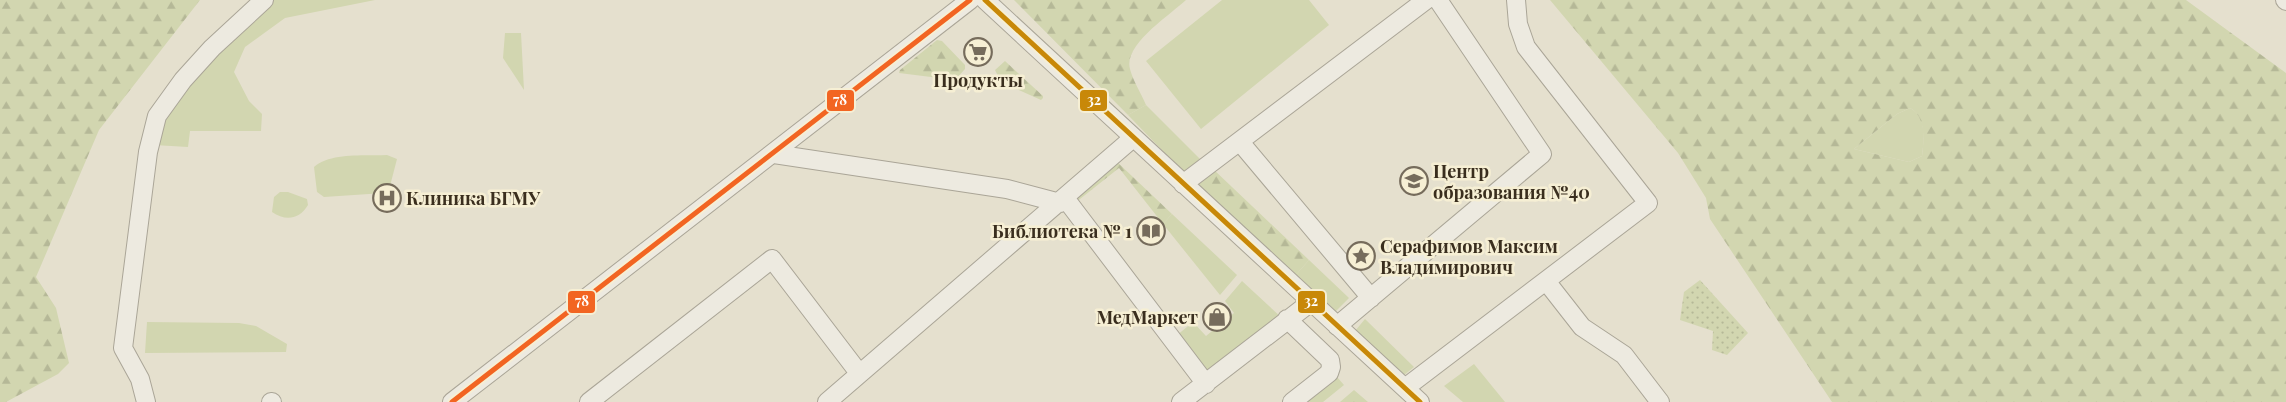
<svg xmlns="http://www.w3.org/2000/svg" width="2286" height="402" font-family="'Playfair Display',serif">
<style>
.grass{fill:#d2d6b0}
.forest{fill:url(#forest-firs);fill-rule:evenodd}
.park{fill:url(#park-dots)}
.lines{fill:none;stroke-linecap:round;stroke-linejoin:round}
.minor-casing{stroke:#aaa597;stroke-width:20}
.minor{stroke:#edeae0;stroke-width:18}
.bus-1-casing{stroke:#f6efd4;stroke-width:9}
.bus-2-casing{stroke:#f6efd4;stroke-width:9}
.bus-1{stroke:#c88808;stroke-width:5}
.bus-2{stroke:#f26522;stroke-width:5}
.labels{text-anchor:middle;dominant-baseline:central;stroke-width:5;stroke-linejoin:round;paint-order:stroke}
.poi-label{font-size:18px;font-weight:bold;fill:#3a2e1e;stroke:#f6efd4;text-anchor:start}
.line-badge{stroke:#f6efd4;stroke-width:2}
.badge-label{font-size:14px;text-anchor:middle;font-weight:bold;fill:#fff}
</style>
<defs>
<pattern id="forest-firs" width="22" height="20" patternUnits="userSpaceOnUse" patternTransform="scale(1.25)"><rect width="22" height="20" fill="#d2d6b0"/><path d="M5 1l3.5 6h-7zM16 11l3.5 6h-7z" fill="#b5b897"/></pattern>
<pattern id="park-dots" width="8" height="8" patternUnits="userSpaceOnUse" patternTransform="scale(1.25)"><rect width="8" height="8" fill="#d2d6b0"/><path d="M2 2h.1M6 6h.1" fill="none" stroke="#b5b897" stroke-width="1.8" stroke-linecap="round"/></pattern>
</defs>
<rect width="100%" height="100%" fill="#e5e0ce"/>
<path class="grass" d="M 270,0 L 375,0 L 285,18 L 245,47 L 234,72 L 249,101 L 262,114 L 261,131 L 190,131 L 188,147 L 154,145 L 164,114 L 191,76 Z
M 1222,0 L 1309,0 L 1329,25 L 1201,129 L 1146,61 Z
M 505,33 L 521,33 L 524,90 L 503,58 Z
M 1146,105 L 1202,161 L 1183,172 L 1128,115 Z
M 1910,108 C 1927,116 1924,140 1922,156 L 1909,162 L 1854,149 L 1897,114 Z
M 387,155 L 397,159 L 390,186 L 384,193 L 324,197 L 317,192 L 314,167 C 331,152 365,156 387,155 Z
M 280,192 L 288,192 L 307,199 L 308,205 C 299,220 285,221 272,212 L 274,197 Z
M 1172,214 L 1237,275 L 1220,295 L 1163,224 Z
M 1309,260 L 1349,298 L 1335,312 L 1294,277 Z
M 1242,281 L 1282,318 L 1208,377 L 1176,336 L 1193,322 L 1206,336 L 1234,313 L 1225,301 Z
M 1365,319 L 1414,367 L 1404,375 L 1355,331 Z
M 147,322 L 239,323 L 256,326 L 287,344 L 286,352 L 145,353 Z
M 1474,364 L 1505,402 L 1463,402 L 1444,386 Z
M 1337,377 L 1344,385 L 1323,402 L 1306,402 Z"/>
<path class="forest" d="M 0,0 L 200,0 L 99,130 L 36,277 L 56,308 L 69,363 L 58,374 L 6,402 L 0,402 Z
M 1014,0 L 1186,0 C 1170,15 1123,45 1130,69 C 1133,81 1141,93 1146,105 L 1128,115 Z
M 1550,0 L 2186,0 L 2286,73 L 2286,402 L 1832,402 L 1710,219 L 1706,198 L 1678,153 ZM 1910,108 C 1926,116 1924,140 1922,156 L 1909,162 L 1854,149 L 1897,114 Z
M 937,40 L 942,41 L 965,65 L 965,69 L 955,80 L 899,73 L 900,70 Z
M 1005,61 L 1043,96 L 1043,98 L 1041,100 L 1001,82 L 995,70 Z
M 1115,160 L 1172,214 L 1163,224 L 1119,168 L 1075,203 L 1071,198 Z
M 1212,168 L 1309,260 L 1294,277 L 1194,184 Z
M 1354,390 L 1368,402 L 1340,402 Z"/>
<path class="park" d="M 1700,280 L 1748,333 L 1727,355 L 1712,350 L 1713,331 L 1680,320 L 1684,292 Z"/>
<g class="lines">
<defs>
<path id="minor" d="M 985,0 L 1420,402
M 2285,0 L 2286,1
M 1240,142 L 1371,298
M 774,154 L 1007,189 L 1060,203
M 1183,184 L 1426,0
M 1065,198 L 1206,384
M 1546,281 L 1582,327 L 1624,355 L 1660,402
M 1287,319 L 1330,360 L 1331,367 L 1329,373 L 1292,402
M 1337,326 L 1542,154 L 1438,0
M 1405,388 L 1648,203 L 1526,47 L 1518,24 L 1516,0
M 146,402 L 140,379 L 123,348 L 148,152 L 157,116 L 183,80 L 212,48 L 264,0
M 271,402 L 272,402
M 452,402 L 970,0
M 589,402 L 772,259 L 859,373
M 827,402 L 1133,138
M 1181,402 L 1311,302"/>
</defs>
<use href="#minor" class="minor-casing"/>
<use href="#minor" class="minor"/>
<defs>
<path id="bus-1" d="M 985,0 L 1420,402"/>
<path id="bus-2" d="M 452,402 L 970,0"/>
</defs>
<use href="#bus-1" class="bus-1-casing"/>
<use href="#bus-2" class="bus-2-casing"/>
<use href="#bus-1" class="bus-1"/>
<use href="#bus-2" class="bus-2"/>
</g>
<defs>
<symbol id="supermarket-ring" viewBox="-11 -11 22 22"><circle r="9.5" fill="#f6efd4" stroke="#766c5c" stroke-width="1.5"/><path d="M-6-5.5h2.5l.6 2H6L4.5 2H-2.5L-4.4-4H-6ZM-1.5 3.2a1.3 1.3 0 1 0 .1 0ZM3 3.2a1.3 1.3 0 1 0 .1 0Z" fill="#766c5c"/></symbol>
<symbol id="school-ring" viewBox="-11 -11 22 22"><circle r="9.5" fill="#f6efd4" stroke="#766c5c" stroke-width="1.5"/><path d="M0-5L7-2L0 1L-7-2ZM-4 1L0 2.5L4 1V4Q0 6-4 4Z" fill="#766c5c"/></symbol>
<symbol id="hospital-ring" viewBox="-11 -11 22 22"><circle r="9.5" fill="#f6efd4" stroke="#766c5c" stroke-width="1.5"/><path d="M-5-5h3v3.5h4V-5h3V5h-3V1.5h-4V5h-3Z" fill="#766c5c"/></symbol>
<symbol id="library-ring" viewBox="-11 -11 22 22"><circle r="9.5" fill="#f6efd4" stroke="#766c5c" stroke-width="1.5"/><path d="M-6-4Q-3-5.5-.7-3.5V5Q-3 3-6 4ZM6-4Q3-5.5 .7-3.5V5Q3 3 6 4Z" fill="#766c5c"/></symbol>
<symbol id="sight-ring" viewBox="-11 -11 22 22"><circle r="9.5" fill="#f6efd4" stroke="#766c5c" stroke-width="1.5"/><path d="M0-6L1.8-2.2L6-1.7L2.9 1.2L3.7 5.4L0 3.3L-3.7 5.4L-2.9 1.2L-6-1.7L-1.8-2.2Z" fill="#766c5c"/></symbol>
<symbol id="shop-ring" viewBox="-11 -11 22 22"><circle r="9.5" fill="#f6efd4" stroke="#766c5c" stroke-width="1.5"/><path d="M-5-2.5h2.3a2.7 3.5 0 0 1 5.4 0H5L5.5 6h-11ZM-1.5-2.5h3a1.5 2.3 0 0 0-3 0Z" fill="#766c5c"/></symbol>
</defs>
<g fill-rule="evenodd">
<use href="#supermarket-ring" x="962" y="36" width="32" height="32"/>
<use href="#school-ring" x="1398" y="165" width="32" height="32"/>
<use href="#hospital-ring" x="371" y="182" width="32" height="32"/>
<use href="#library-ring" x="1135" y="215" width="32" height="32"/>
<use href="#sight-ring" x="1345" y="240" width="32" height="32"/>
<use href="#shop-ring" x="1201" y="301" width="32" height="32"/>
</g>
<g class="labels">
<g class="poi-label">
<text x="978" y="80" text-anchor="middle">Продукты</text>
<text x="1433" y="171">Центр<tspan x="1433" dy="21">образования №40</tspan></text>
<text x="406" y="198">Клиника БГМУ</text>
<text x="1132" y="231" text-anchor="end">Библиотека № 1</text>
<text x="1380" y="246">Серафимов Максим<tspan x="1380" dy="21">Владимирович</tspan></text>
<text x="1198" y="317" text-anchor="end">МедМаркет</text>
</g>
</g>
<g class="line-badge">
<rect x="826" y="89" width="29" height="23" rx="5" fill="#f26522"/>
<rect x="1079" y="89" width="29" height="23" rx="5" fill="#c88808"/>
<rect x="567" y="290" width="29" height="24" rx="5" fill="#f26522"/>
<rect x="1297" y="290" width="29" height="24" rx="5" fill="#c88808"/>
</g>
<g class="badge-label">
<text x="840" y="105">78</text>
<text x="1094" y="105">32</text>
<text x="582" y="306">78</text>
<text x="1311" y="306">32</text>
</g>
</svg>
